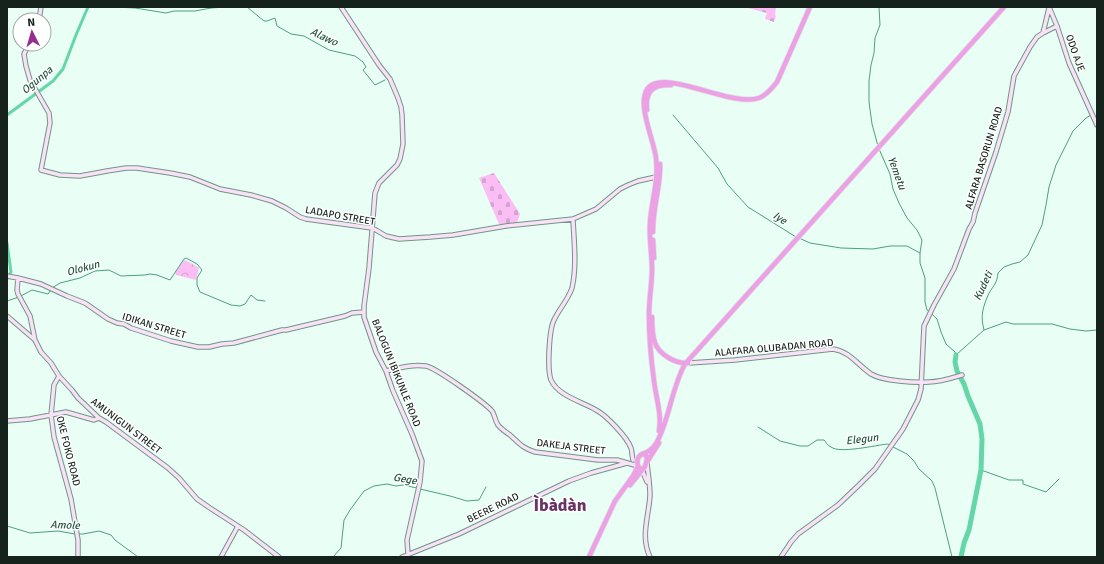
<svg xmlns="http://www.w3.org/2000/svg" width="1104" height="564" font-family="Signika,sans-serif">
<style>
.cemetery{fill:url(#cemetery-stones)}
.park{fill:url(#park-crowns)}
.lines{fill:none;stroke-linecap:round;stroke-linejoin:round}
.stream{stroke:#4da07e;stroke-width:1}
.canal{stroke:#64d6a8;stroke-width:3}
.river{stroke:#64d6a8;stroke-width:5}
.secondary-casing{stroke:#739586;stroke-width:5.5}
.highway-casing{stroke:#dee0df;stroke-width:6}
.secondary{stroke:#f9e2f7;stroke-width:3.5}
.highway{stroke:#eca0e5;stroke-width:4.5}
.labels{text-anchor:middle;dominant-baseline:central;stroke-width:3;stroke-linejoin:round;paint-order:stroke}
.street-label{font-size:10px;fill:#16231d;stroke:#fff}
.water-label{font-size:11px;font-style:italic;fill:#285744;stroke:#fff}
.town-label{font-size:18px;font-weight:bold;fill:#693565;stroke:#fff}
</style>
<defs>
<pattern id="cemetery-stones" width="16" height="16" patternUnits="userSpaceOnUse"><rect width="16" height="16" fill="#fabdf4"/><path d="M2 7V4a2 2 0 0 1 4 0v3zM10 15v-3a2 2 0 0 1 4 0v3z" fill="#d6a2d1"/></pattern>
<pattern id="park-crowns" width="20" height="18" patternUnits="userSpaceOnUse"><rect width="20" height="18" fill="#fabdf4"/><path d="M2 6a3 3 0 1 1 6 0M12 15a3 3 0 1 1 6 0" fill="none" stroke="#d6a2d1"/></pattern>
</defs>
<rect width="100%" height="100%" fill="#e9fef4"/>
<path class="cemetery" d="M 749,7 L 776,7 L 775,15 L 776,16 L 774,22 L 765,19 L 767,13 L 748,8 Z
M 494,173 L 520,214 L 517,223 L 499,224 L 479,178 Z"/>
<path class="park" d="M 184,260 L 191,263 L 199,268 L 196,280 L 176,275 L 175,273 Z"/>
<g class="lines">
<path class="stream" d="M 116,7 L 135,8 L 166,13 L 174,11 L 195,11 L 211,8 L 225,7
M 247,7 L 264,21 L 267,21 L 275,18 L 277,26 L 291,34 L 304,36 L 329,50 L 355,56 L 363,62 L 366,67 L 363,70 L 375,85 L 385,80
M 673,115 L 718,168 L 727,184 L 748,207 L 796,237
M 878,146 L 872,124 L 869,102 L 869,81 L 871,65 L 874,53 L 875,38 L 880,25 L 879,7
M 879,149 L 890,174 L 893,189 L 899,203 L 907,218 L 917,230 L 922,240 L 920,253 L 920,263 L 925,278 L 925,302 L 927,310 L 930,312
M 799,238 L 810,243 L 841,248 L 873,249 L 890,246 L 907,246 L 920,253
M 52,288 L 60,283 L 80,278 L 95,271 L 109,270 L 121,276 L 145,275 L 150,274 L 157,275 L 170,280 L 184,259 L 186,258 L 197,264 L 202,270 L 197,278 L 197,285 L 200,292 L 231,305 L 240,306 L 245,304 L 251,295 L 257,300 L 265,301
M 7,301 L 19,297 L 32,290 L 48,294 L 51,290
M 932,314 L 937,319 L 941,332 L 946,344 L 955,352 L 956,355 L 984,330 L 1006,322 L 1013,324 L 1052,324 L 1070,329 L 1086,331 L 1097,330
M 984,330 C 980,315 983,307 989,293 C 994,285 997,283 998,273 L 1004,267 L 1012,264 L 1020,262 L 1028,255 L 1042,225 L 1046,205 L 1049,187 L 1056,165 L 1073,131 L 1086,118 L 1091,115
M 758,427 L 780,441 L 800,446 L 808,446 L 817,440 L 824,440 C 826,442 828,446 831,447 C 840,454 876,445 888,444 L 890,445
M 893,447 L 907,454 L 914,461 L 919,469 L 932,481 L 935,488 L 952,557
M 981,470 L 1009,480 L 1023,480 L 1023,484 L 1046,492 L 1059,479
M 420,489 L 450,496 L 467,501 L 479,500 L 486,487
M 7,526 L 30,533 L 58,531 L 75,534
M 78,534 L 83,534 L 99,531 L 111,535 L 115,540 L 138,557
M 333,557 L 341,548 L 344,520 L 350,510 L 364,491 L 374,486 L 387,484 L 396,486 L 403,485 L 417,488"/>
<path class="canal" d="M 7,115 L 53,81 L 63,69 L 76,35 L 88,7
M 7,243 L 11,272 L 7,279"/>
<path class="river" d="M 956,355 L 955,362 L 957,371 L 964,384 L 968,396 L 980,424 L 982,439 L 981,470 L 969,530 L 964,543 L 961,557"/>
<defs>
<path id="secondary" d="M 341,7 L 379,65 L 390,79 L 398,98 L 401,107 L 402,115 L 403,144 L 400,159 L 397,165 L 379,183 L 375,193 L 369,268 L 364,306 L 364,317 L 376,352 L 386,371 L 393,391 L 412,434 L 422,461 L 420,482 L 407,540 L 408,554
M 1049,7 L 1057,26 L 1069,63 L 1097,125
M 39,20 L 41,7
M 1043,33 L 1049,8
M 29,44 L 24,54 L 26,66 L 30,80 L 49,113 L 50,123 L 41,170 L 60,175 L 80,176 L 107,171 L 126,168 L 137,168 L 170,173 L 190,177 L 220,189 L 251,195 L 272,201 L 286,208 L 300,217 L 306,219 L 372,228 L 376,230 L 386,236 L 399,239 L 430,237 L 453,235 L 506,226 L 573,219 L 596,209 L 620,189 L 628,185 L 638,181 L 656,177
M 573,219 C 574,242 577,266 572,288 C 568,300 559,309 554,320 C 549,330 547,370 551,380 C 558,396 583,402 596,410 C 606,415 627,437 631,448 C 632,451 632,456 633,460
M 7,276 L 18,278 L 17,290 L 18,294 L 30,316 L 35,340 L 41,352 L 51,363 L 59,376 L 72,390 L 78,398 L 99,418 L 106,422 L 168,468 L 179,478 L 197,499 L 210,508 L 244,530 L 279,557
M 18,278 L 41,284 L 67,296 L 85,303 L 108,319 L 117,323 L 124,324 L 131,328 L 171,341 L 198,347 L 209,347 L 222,344 L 234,343 L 282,330 L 286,330 L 345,316 L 352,313 L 364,312
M 7,316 L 35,340
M 689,363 L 735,360 L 833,349 C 849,351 858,365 871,374 C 883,381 915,383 929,382 C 940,382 952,378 962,375
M 386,371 C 399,368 412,364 426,366 C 436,368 484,402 492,411 C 495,415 495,421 498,425 C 501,429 506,432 510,435 C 519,443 522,448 535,452 L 598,460 L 617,460 L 638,466
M 59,376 L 54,385 L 51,415 L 54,437 L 71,499 L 78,540 L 78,557
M 7,421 L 30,419 L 66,412 L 94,420 L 99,418
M 647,463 C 648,473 650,485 650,495 C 649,516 640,536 650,557
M 642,470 L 647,482
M 221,557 L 238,526
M 402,557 L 459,534 L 569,481 L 591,473 L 627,463
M 781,557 L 791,542 L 798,534 L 838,505 L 859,485 L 875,469 L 903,429 L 918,400 L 921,389 L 924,326 L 934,305 L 954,269 L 969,229 L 973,222 L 975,213 L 996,152 L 1008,112 L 1014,76 L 1030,47 L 1037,37 L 1043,33 L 1057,26"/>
<path id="highway" d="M 647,110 C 645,92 652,84 671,85
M 653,232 C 652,209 661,187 660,164
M 653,240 L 654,258
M 652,317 C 652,325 652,335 655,343 C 659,354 675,364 688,363
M 659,431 C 662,414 656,398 654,381 C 651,359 649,336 649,314 C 649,299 652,284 652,269 C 652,254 649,239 650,224 C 651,201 659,182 656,158 C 654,140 636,103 648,88 C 665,68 732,108 759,98 C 767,95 772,88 777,82 L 810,7
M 643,454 L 646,455 L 647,459 L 645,467 L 641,469 C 636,467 636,457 642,454 C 645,453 648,452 650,450 C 653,448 656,444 658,440 C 670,416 672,387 685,364 L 1004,7
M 647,462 L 659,443
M 630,485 L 643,469
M 589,557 L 615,501 L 633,476 L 638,466"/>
</defs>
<use href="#secondary" class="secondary-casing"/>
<use href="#highway" class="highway-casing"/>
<use href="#secondary" class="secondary"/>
<use href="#highway" class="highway"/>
</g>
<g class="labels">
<g class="street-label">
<text transform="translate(1075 53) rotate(70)">ODO AJE</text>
<text transform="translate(984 158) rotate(-73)">ALFARA BASORUN ROAD</text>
<text transform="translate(340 216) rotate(10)">LADAPO STREET</text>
<text transform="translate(154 326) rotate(17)">IDIKAN STREET</text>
<text transform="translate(774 348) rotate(-5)">ALAFARA OLUBADAN ROAD</text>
<text transform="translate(396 373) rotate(68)">BALOGUN IBIKUNLE ROAD</text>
<text transform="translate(126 426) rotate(37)">AMUNIGUN STREET</text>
<text transform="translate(571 447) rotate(7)">DAKEJA STREET</text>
<text transform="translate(68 451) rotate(76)">OKE FOKO ROAD</text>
<text transform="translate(493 508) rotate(-26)">BEERE ROAD</text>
</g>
<g class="water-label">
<text transform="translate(324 37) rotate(25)">Alawo</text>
<text transform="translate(37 80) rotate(-40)">Ogunpa</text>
<text transform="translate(897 173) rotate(70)">Yemetu</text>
<text transform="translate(780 218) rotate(32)">Iye</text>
<text transform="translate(83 268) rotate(-15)">Olokun</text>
<text transform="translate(983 286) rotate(-65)">Kudeti</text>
<text transform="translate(862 439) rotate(-7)">Elegun</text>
<text transform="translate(405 479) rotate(9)">Gege</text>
<text transform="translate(65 525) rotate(2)">Amole</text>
</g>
<g class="town-label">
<text x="560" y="505">Ìbàdàn</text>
</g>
</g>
<rect width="1104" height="564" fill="none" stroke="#16231d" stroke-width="16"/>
<g transform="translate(32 32) rotate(355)"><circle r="19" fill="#ffffff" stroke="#a2a7a5"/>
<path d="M0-3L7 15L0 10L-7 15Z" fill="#962d90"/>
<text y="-6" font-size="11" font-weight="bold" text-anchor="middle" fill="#16231d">N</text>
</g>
</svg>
